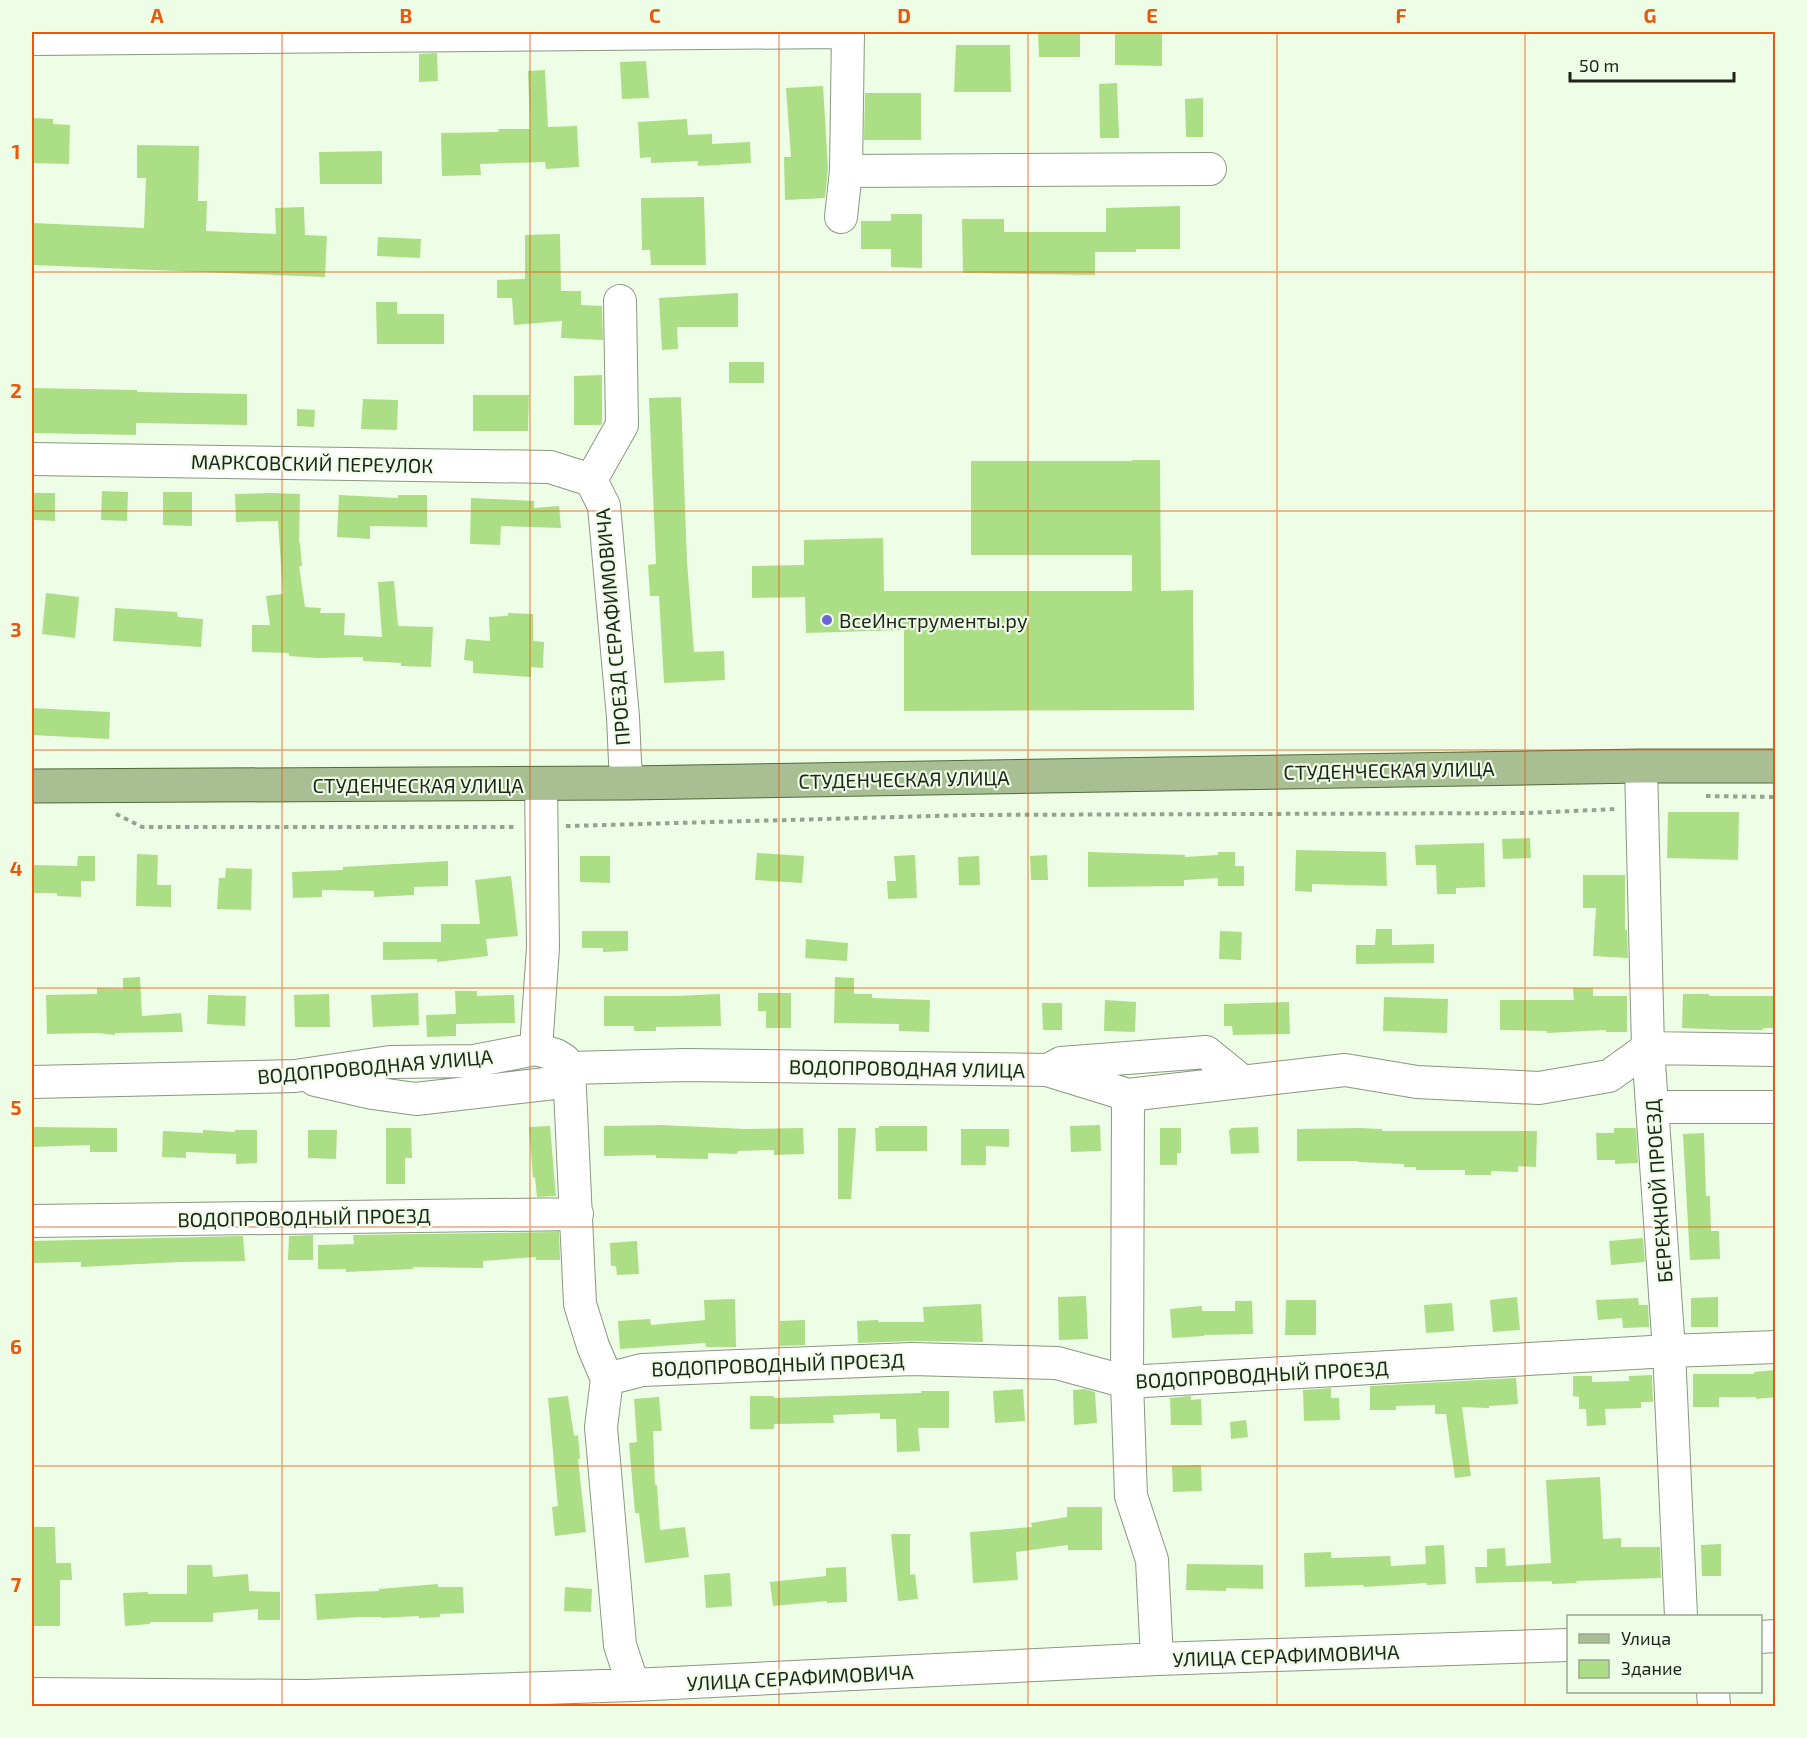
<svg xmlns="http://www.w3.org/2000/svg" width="1807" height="1738" font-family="'Exo 2',sans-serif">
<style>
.building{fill:#acde85}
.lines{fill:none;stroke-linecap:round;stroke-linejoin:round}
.minor-casing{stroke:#8a9781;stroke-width:34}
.major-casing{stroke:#516c3a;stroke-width:35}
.path{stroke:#96a190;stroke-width:4;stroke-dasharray:4.5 4.5;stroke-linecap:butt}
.minor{stroke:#fff;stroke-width:32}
.major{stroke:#a7bf93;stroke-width:33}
.grid{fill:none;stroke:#e8590c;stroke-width:1.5;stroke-opacity:0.55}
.poi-dot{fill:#6c63dd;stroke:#eefde5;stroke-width:2}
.labels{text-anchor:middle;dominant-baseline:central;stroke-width:4.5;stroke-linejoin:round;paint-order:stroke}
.street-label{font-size:20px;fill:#1e231b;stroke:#eefde5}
.poi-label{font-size:20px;fill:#1e231b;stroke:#eefde5;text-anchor:start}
.neatline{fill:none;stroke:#e8590c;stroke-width:2}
.grid-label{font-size:20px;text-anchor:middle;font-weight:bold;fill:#e8590c}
</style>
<rect width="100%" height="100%" fill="#eefde5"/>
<path class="building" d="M 1038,32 L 1080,32 L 1080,57 L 1039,57 Z
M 1115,32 L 1162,32 L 1162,66 L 1115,65 Z
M 956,45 L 1010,45 L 1011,92 L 954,92 Z
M 437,53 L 438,81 L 419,82 L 419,54 Z
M 646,61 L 649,98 L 622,99 L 620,62 Z
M 545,70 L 548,127 L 577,126 L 579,167 L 546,169 L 545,162 L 480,164 L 481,175 L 442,176 L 441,133 L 499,132 L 498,129 L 530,129 L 528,71 Z
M 1117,83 L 1119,138 L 1100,138 L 1099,84 Z
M 823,86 L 828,168 L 825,198 L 785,200 L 784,157 L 791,157 L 786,88 Z
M 865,93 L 921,93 L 921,140 L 864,140 Z
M 1203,98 L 1203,137 L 1186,137 L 1185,99 Z
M 32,118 L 53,119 L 53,124 L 70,125 L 69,164 L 32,163 Z
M 687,119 L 688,135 L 712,134 L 712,144 L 750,142 L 751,163 L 698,166 L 698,161 L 651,163 L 651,157 L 640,158 L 638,122 Z
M 137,145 L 199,146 L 198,201 L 207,201 L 206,231 L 276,234 L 275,208 L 304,207 L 305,235 L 327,236 L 325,277 L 32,265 L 32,223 L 144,228 L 146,178 L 137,178 Z
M 382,151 L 382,184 L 320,184 L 319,152 Z
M 704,197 L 706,265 L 651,265 L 650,250 L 642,250 L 641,198 Z
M 1180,206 L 1180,249 L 1136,249 L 1136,252 L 1095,252 L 1095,275 L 963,273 L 962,219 L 1004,219 L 1004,232 L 1106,232 L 1106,208 Z
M 891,214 L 922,214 L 922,268 L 891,267 L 891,249 L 861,249 L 861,221 L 891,221 Z
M 560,234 L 561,291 L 581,291 L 581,305 L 602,306 L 603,340 L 561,338 L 562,321 L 514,325 L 512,298 L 497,298 L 497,280 L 525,279 L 525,235 Z
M 378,237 L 421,239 L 420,258 L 377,256 Z
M 738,293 L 738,327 L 677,327 L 678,349 L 662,350 L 659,298 Z
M 376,302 L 397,302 L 397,314 L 444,314 L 444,344 L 377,344 Z
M 729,362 L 764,362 L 764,383 L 729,383 Z
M 602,375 L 602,423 L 601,425 L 574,425 L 574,376 Z
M 32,388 L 137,390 L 137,392 L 247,394 L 247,425 L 136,423 L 136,435 L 32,433 Z
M 473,395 L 529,395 L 528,431 L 473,431 Z
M 681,397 L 687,562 L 694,652 L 724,651 L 725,680 L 664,683 L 659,596 L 650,596 L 648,565 L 656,564 L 649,398 Z
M 363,399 L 398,400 L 397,430 L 361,429 Z
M 297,409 L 315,410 L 314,427 L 297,426 Z
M 1132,460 L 1160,460 L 1161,591 L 1193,590 L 1194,710 L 904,711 L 904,630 L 806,633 L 805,597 L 752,598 L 752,566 L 804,565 L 804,540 L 883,538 L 884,591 L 1132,591 L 1132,555 L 971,555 L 971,461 L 1132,461 Z
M 102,491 L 128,492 L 127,521 L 101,520 Z
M 163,492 L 192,492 L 192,526 L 163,525 Z
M 34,493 L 55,493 L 55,521 L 34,520 Z
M 272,493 L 300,494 L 299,543 L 300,543 L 302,566 L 299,566 L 305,607 L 321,608 L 320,613 L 345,613 L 344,635 L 382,637 L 378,582 L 394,581 L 398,626 L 433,627 L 431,667 L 401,666 L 401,663 L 363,661 L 363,657 L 317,658 L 289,656 L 289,653 L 252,652 L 252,625 L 270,625 L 266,596 L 283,594 L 278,521 L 236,522 L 235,494 Z
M 339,495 L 398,498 L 398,495 L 427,495 L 427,527 L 370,526 L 370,539 L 337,537 Z
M 471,498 L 534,501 L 534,508 L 559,506 L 561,528 L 501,526 L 500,545 L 470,544 Z
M 46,593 L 79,597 L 75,638 L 42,634 Z
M 115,608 L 177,612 L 178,617 L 203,619 L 201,647 L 113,641 Z
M 508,613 L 533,614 L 533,641 L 544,642 L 543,668 L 531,667 L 531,677 L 473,673 L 473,661 L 464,660 L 466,639 L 490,641 L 489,617 L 508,616 Z
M 32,708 L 110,712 L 109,739 L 32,735 Z
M 1668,812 L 1739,812 L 1738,860 L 1667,858 Z
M 1530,838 L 1531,858 L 1503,859 L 1502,839 Z
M 1484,843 L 1485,887 L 1456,888 L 1456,894 L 1437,894 L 1436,865 L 1416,865 L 1415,845 Z
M 1296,850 L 1386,852 L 1387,886 L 1312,884 L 1312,892 L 1295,891 Z
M 1088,852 L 1185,855 L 1185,857 L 1218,855 L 1218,852 L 1235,852 L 1235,866 L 1244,866 L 1244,886 L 1218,886 L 1218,878 L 1184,880 L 1184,886 L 1088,887 Z
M 757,853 L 804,856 L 802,883 L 755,880 Z
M 137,854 L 158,855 L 157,885 L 171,885 L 171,907 L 136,906 Z
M 915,855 L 917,898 L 888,899 L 887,881 L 896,881 L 894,856 Z
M 1047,855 L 1048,880 L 1031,880 L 1030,856 Z
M 78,856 L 95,856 L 95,881 L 81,881 L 81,897 L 57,896 L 57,893 L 32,893 L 32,865 L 77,866 Z
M 580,856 L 610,856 L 610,883 L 580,882 Z
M 979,856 L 980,885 L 959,885 L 958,857 Z
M 448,861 L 448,886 L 414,887 L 414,895 L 374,897 L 374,891 L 322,890 L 322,897 L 293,898 L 292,872 L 343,870 L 343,867 Z
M 226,868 L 252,869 L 251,910 L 217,909 L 219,878 L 225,878 Z
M 1583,875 L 1625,875 L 1625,930 L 1627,930 L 1628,958 L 1593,956 L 1596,908 L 1583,908 Z
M 511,876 L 518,936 L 486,939 L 488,956 L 437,962 L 437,959 L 383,960 L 383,942 L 441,942 L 441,924 L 480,924 L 475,880 Z
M 1376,929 L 1392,929 L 1392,945 L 1434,944 L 1434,963 L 1356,964 L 1356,945 L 1375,945 Z
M 582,931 L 628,931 L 628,951 L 603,952 L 603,948 L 582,948 Z
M 1220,931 L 1242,932 L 1241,960 L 1219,959 Z
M 806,939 L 848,943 L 847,961 L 805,958 Z
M 140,977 L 142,1016 L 181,1013 L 183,1032 L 115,1033 L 115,1035 L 97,1033 L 47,1034 L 46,995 L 97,994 L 97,988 L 123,989 L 123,978 Z
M 835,977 L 854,978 L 854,994 L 872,994 L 872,998 L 930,1000 L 929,1032 L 899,1031 L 899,1024 L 834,1023 Z
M 1573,988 L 1593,988 L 1593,996 L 1627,996 L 1627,1032 L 1606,1032 L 1606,1030 L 1547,1033 L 1547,1031 L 1500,1030 L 1500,1000 L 1574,1000 Z
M 455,991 L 477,991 L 477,996 L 514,995 L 515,1023 L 456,1024 L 456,1036 L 427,1037 L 426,1015 L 456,1014 Z
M 418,993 L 419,1025 L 373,1027 L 371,995 Z
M 758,993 L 791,993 L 791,1028 L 766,1028 L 766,1011 L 758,1011 Z
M 329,994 L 330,1027 L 295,1027 L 294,995 Z
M 720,994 L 721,1026 L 656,1027 L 656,1031 L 634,1031 L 634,1026 L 604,1026 L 604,996 L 674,996 Z
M 1683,994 L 1709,994 L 1709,996 L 1776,996 L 1776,1028 L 1763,1028 L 1763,1030 L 1731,1030 L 1682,1028 Z
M 208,995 L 246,996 L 245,1026 L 207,1024 Z
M 1384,997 L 1448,999 L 1447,1033 L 1383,1031 Z
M 1105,1000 L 1136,1002 L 1135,1032 L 1104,1031 Z
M 1289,1002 L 1290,1034 L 1233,1035 L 1232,1026 L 1224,1026 L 1224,1004 Z
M 1042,1003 L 1062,1003 L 1062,1030 L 1043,1030 Z
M 662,1125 L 744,1129 L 803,1128 L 804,1154 L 774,1155 L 774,1150 L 738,1151 L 737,1154 L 708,1153 L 708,1159 L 656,1158 L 656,1155 L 604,1156 L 604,1126 Z
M 1100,1125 L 1101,1151 L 1071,1152 L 1070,1126 Z
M 550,1126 L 556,1196 L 537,1197 L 535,1177 L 533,1178 L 529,1127 Z
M 879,1126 L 927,1126 L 927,1151 L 876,1151 L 875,1128 L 879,1128 Z
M 32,1127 L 117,1128 L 117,1152 L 90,1152 L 90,1145 L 32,1147 Z
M 1258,1127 L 1259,1153 L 1231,1154 L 1229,1130 L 1231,1130 L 1231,1128 Z
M 386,1128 L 411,1128 L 412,1158 L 405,1158 L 405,1184 L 386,1184 Z
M 838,1128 L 856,1128 L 851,1199 L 838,1199 Z
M 1160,1128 L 1181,1128 L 1181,1153 L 1177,1153 L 1177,1165 L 1160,1165 Z
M 1359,1128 L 1382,1129 L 1382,1131 L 1537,1131 L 1536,1167 L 1518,1166 L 1518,1172 L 1491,1171 L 1491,1175 L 1465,1175 L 1465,1170 L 1416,1170 L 1416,1167 L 1404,1167 L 1404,1164 L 1358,1162 L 1358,1161 L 1297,1161 L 1297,1129 Z
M 1614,1128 L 1636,1128 L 1638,1163 L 1615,1164 L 1615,1160 L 1597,1160 L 1596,1133 L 1614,1133 Z
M 961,1129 L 1009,1129 L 1009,1147 L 986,1146 L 986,1165 L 961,1165 Z
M 203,1130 L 235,1132 L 235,1130 L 257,1130 L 257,1163 L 236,1164 L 236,1154 L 186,1152 L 186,1158 L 162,1157 L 163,1131 L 203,1133 Z
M 308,1130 L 337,1130 L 336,1159 L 308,1158 Z
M 1704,1133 L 1706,1196 L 1710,1196 L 1711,1231 L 1719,1231 L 1720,1259 L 1690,1260 L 1683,1134 Z
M 559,1232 L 560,1260 L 536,1260 L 536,1257 L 483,1261 L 483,1268 L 413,1267 L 413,1269 L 346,1272 L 346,1269 L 318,1269 L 318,1245 L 354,1244 L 353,1235 Z
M 313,1235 L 313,1260 L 288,1260 L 289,1236 Z
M 243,1236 L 245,1261 L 179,1262 L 81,1267 L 81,1262 L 32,1263 L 32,1241 Z
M 1643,1238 L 1645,1262 L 1611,1265 L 1609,1241 Z
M 637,1241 L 639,1274 L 617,1275 L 616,1266 L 611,1266 L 610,1243 Z
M 1086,1296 L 1088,1339 L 1059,1340 L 1058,1297 Z
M 1517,1297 L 1520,1330 L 1493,1332 L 1490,1300 Z
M 1718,1297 L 1718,1327 L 1691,1327 L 1691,1298 Z
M 1638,1298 L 1639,1305 L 1648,1305 L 1649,1327 L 1623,1328 L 1622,1318 L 1598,1320 L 1596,1300 Z
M 735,1299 L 736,1347 L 706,1347 L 705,1343 L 620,1349 L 618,1321 L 650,1319 L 651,1325 L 705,1320 L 704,1300 Z
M 1286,1300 L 1316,1300 L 1316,1335 L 1285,1335 Z
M 1235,1301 L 1252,1301 L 1253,1334 L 1204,1335 L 1204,1336 L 1172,1338 L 1170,1309 L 1202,1306 L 1202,1311 L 1235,1311 Z
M 1452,1303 L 1454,1331 L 1426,1333 L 1424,1305 Z
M 981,1304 L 983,1342 L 912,1341 L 858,1343 L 857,1321 L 878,1320 L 878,1322 L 924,1322 L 923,1307 Z
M 805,1320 L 805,1345 L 780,1346 L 780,1321 Z
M 1776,1370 L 1776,1397 L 1756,1399 L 1756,1397 L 1719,1397 L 1719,1407 L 1693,1407 L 1693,1374 L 1754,1374 L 1754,1372 Z
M 1652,1375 L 1653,1402 L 1641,1402 L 1641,1408 L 1605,1409 L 1606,1425 L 1587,1426 L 1586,1409 L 1579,1409 L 1579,1397 L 1573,1396 L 1573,1376 L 1592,1376 L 1592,1382 L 1629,1381 L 1629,1376 Z
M 1516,1378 L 1518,1404 L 1489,1406 L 1489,1408 L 1462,1407 L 1471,1476 L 1455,1478 L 1446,1414 L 1435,1414 L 1435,1405 L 1396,1406 L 1396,1410 L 1370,1410 L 1370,1386 Z
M 1331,1388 L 1331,1398 L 1339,1398 L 1340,1420 L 1304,1421 L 1303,1390 Z
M 1023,1389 L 1025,1421 L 995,1423 L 993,1391 Z
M 1085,1389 L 1095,1392 L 1097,1423 L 1074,1425 L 1073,1390 Z
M 921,1391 L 949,1391 L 949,1428 L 918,1428 L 920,1451 L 897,1452 L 896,1419 L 880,1419 L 880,1413 L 833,1415 L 834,1423 L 774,1424 L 774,1429 L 750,1429 L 750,1396 L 774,1396 L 774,1398 L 833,1396 L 921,1393 Z
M 568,1396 L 574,1436 L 578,1435 L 580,1459 L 578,1459 L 586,1532 L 555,1536 L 552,1507 L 558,1506 L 548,1398 Z
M 1191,1396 L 1191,1400 L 1201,1399 L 1202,1425 L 1171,1425 L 1170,1398 Z
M 659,1397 L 662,1431 L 653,1431 L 655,1485 L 657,1485 L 660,1530 L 685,1527 L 689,1557 L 645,1563 L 639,1513 L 635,1513 L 629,1443 L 637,1442 L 634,1399 Z
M 1246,1420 L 1248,1437 L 1231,1439 L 1230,1422 Z
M 1201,1465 L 1202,1491 L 1173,1492 L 1172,1466 Z
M 1600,1477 L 1603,1539 L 1621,1538 L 1621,1547 L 1660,1547 L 1661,1578 L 1576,1581 L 1577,1583 L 1552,1584 L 1552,1581 L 1476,1583 L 1475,1567 L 1487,1567 L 1487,1549 L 1505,1548 L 1506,1566 L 1551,1563 L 1546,1480 Z
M 1067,1507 L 1102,1507 L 1102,1550 L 1068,1550 L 1068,1545 L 1016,1552 L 1018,1580 L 973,1583 L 970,1532 L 1032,1527 L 1031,1523 L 1067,1517 Z
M 32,1527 L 55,1527 L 56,1563 L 71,1563 L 72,1580 L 60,1580 L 60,1626 L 33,1626 Z
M 891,1534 L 910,1534 L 910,1575 L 915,1574 L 918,1599 L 898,1601 Z
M 1721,1544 L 1721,1576 L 1702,1576 L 1701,1545 Z
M 1444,1545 L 1446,1584 L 1427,1585 L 1427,1583 L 1364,1587 L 1363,1585 L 1305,1587 L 1304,1553 L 1331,1552 L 1331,1558 L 1390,1556 L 1391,1566 L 1426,1564 L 1425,1546 Z
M 1187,1564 L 1263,1565 L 1263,1589 L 1226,1588 L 1226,1591 L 1186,1590 Z
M 187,1565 L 212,1565 L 213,1577 L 248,1574 L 249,1591 L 280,1592 L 280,1620 L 258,1620 L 258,1609 L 213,1613 L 213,1622 L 150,1622 L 150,1624 L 125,1626 L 123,1593 L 148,1592 L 148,1594 L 187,1594 Z
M 846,1567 L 847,1602 L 827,1603 L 827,1601 L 773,1606 L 770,1582 L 826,1576 L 826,1568 Z
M 730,1573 L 732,1606 L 706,1608 L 704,1575 Z
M 438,1584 L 438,1587 L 463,1587 L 464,1613 L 440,1614 L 440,1617 L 419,1618 L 419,1616 L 381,1618 L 381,1617 L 359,1617 L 317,1620 L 315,1594 L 379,1591 L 379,1589 Z
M 565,1587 L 592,1589 L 591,1612 L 564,1611 Z"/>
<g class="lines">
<defs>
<path id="minor" d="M 32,39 L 835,32
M 846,171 L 1210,169
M 841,217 L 846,171 L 848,32
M 620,301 L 622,425 L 591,480 L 604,506 L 623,717 L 625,762 L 628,783
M 32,459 L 550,467 L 591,480
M 1641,766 L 1648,1048 L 1669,1351 L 1681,1616
M 536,1049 L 543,947 L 541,784
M 569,1068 L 580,1304 L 593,1346 L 607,1379 L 601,1427 L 620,1645 L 633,1685
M 1050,1069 L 1061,1063 L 1206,1052 L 1243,1082
M 315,1080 L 372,1093 L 416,1099 L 554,1083 L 563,1077 L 569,1068
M 32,1082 L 295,1076 L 390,1062 L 474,1061 L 536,1049 L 556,1055 L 564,1060 L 569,1068 L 686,1065 L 1047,1070 L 1128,1095 L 1345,1070 L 1417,1082 L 1539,1088 L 1609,1076 L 1648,1048 L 1776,1050
M 1128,1095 L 1127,1382 L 1131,1496 L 1152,1560 L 1157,1659
M 1652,1107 L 1776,1107
M 32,1221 L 577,1214
M 607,1379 L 642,1370 L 912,1359 L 1057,1363 L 1127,1382 L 1669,1351 L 1776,1347
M 1760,1637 L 1776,1636
M 1713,1692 L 1714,1706
M 32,1694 L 306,1696 L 633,1685 L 1157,1659 L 1568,1645"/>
<path id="major" d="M 32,786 L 628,783 L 1641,766 L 1776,766"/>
</defs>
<use href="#minor" class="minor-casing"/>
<use href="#major" class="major-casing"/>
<path class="path" d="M 1706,796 L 1776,797
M 116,814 L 142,827 L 516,827
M 566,826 L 971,815 L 1529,813 L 1617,809"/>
<use href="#minor" class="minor"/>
<use href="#major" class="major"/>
</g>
<path class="grid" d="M 282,32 L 282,1706M 530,32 L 530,1706M 779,32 L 779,1706M 1028,32 L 1028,1706M 1277,32 L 1277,1706M 1525,32 L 1525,1706M 32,272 L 1776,272M 32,511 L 1776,511M 32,750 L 1776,750M 32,988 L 1776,988M 32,1227 L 1776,1227M 32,1466 L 1776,1466"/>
<circle class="poi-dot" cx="827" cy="620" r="6"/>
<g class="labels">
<g class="street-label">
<text transform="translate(312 463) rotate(1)">МАРКСОВСКИЙ ПЕРЕУЛОК</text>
<text transform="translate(612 627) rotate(-95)">ПРОЕЗД СЕРАФИМОВИЧА</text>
<text transform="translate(1389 770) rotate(-1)">СТУДЕНЧЕСКАЯ УЛИЦА</text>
<text transform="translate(904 779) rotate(-1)">СТУДЕНЧЕСКАЯ УЛИЦА</text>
<text x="418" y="785">СТУДЕНЧЕСКАЯ УЛИЦА</text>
<text transform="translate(375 1066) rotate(-5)">ВОДОПРОВОДНАЯ УЛИЦА</text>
<text transform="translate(907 1068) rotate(1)">ВОДОПРОВОДНАЯ УЛИЦА</text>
<text transform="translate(1658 1191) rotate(-94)">БЕРЕЖНОЙ ПРОЕЗД</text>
<text transform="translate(304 1217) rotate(-1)">ВОДОПРОВОДНЫЙ ПРОЕЗД</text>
<text transform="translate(778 1364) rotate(-2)">ВОДОПРОВОДНЫЙ ПРОЕЗД</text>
<text transform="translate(1262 1374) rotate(-3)">ВОДОПРОВОДНЫЙ ПРОЕЗД</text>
<text transform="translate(1286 1655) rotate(-2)">УЛИЦА СЕРАФИМОВИЧА</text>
<text transform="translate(800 1677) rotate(-3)">УЛИЦА СЕРАФИМОВИЧА</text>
</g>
<g class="poi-label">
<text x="839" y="620">ВсеИнструменты.ру</text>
</g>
</g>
<rect width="1807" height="1738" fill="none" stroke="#eefde5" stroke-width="66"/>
<rect x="1567" y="1615" width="195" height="78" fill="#eefde5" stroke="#9ba694" stroke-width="1.5"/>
<rect x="1579" y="1634" width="30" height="9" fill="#a7bf93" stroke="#9ba694" stroke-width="1.5"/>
<text x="1621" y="1645" font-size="18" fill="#1e231b">Улица</text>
<rect x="1579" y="1660" width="30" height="18" fill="#acde85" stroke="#9ba694" stroke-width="1.5"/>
<text x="1621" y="1675" font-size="18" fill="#1e231b">Здание</text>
<path d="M1570 72v9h164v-9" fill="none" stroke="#1e231b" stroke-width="3"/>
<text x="1579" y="72" font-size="18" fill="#1e231b" stroke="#eefde5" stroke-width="4.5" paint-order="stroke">50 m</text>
<rect x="33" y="33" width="1741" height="1672" class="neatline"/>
<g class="grid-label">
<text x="157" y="23">A</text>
<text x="406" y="23">B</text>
<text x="655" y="23">C</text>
<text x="904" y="23">D</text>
<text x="1152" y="23">E</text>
<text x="1401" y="23">F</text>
<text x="1650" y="23">G</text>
<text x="16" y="159">1</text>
<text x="16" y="398">2</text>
<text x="16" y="637">3</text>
<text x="16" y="876">4</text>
<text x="16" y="1115">5</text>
<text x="16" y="1354">6</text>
<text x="16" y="1592">7</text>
</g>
</svg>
